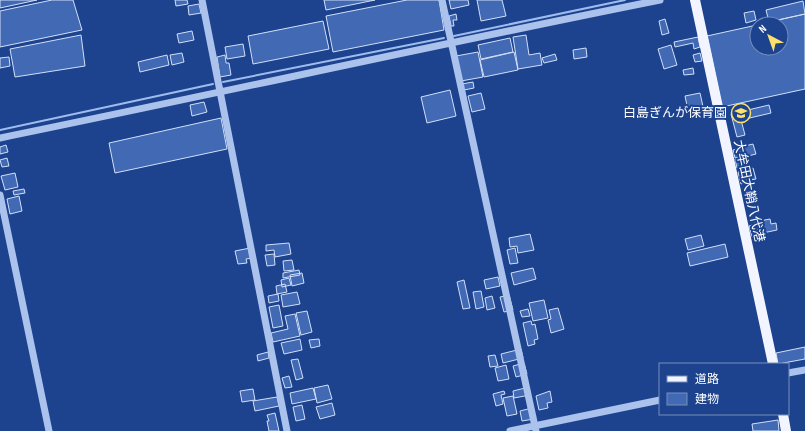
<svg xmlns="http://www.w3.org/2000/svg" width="805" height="431" font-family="'Sofia Sans Condensed','Noto Sans JP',sans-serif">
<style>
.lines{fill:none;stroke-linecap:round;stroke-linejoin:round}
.stream{stroke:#9fbcef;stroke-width:2}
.building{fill:#4269b4;stroke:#d1dff9}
.minor{stroke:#abc2ed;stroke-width:7}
.major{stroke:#f2f5ff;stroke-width:10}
.labels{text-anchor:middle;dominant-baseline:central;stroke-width:4;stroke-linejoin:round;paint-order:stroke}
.poi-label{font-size:13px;fill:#fff;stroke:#1d438e;text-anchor:end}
.street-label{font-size:13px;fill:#fff;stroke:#1d438e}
</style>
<rect width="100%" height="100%" fill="#1d438e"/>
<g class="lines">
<path class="stream" d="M 454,36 L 625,0
M 223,82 L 444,38
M 0,130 L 213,84"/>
</g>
<path class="building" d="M 0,0 L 37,0 L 0,8 Z
M 52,0 L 73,0 L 82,30 L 0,47 L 0,11 Z
M 175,0 L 187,0 L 188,4 L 176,6 Z
M 324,0 L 375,0 L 326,10 Z
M 407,0 L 439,0 L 444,30 L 333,52 L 326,16 Z
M 449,0 L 468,0 L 469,5 L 451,9 Z
M 477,0 L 502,0 L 506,16 L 481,21 Z
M 803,1 L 805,14 L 769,22 L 766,10 Z
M 199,4 L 201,13 L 189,15 L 188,6 Z
M 754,11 L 756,20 L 746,23 L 744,13 Z
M 456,14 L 457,20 L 453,20 L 454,26 L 451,26 L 449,16 Z
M 805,14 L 805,89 L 722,107 L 707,36 L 757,25 L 757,48 L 781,48 L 781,24 L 760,24 Z
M 665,19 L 669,33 L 662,35 L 659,21 Z
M 323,21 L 329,49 L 253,64 L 248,36 Z
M 192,31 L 194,40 L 179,43 L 177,34 Z
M 81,35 L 85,66 L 15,77 L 10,49 Z
M 526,35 L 529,55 L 540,53 L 542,65 L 518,69 L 513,37 Z
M 698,37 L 700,47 L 694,49 L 693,43 L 675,47 L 674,42 Z
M 510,38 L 513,52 L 481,59 L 478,45 Z
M 243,44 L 245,56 L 227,59 L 225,47 Z
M 671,45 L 677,65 L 664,69 L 658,49 Z
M 586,48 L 587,57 L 574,59 L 573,50 Z
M 478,52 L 483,77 L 461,81 L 456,56 Z
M 514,52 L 518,70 L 484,77 L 480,60 Z
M 182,53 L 184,62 L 172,65 L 170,55 Z
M 700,53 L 702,61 L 695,62 L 693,55 Z
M 555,54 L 557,60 L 544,63 L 542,58 Z
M 167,55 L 169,65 L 140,72 L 138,62 Z
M 225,55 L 226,63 L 229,63 L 231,75 L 220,77 L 217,57 Z
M 9,57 L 10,66 L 0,68 L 0,58 Z
M 693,68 L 694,74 L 684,75 L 683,70 Z
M 473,82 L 474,88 L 464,90 L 462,84 Z
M 450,90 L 456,116 L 427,123 L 421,97 Z
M 481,93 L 485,109 L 472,112 L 468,96 Z
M 700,93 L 704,111 L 689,115 L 685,96 Z
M 204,102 L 207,112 L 192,116 L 190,105 Z
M 769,105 L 771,113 L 741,120 L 745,135 L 737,137 L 731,114 Z
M 221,118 L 227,149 L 115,173 L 109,143 Z
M 753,144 L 756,154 L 744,157 L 741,147 Z
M 6,145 L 8,152 L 0,154 L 0,147 Z
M 741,148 L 743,156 L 735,158 L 733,150 Z
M 743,157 L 745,166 L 737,168 L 735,159 Z
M 7,158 L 9,166 L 2,167 L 0,160 Z
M 753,168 L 756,179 L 750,180 L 748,170 Z
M 747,170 L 750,181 L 741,184 L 738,172 Z
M 15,173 L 18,187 L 5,190 L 1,176 Z
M 24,189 L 25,193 L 14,195 L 13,191 Z
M 19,196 L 22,211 L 10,214 L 7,199 Z
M 770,219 L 771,224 L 776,223 L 777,230 L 758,234 L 755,222 Z
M 755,224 L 758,235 L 752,237 L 749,226 Z
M 530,234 L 534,250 L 518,253 L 517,246 L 510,247 L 509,238 Z
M 701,235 L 704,246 L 688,250 L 685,239 Z
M 289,243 L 291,254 L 275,257 L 274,250 L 266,251 L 266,245 Z
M 725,244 L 728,257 L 690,266 L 687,253 Z
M 250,248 L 252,258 L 246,259 L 247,263 L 238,264 L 235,251 Z
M 515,248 L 518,263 L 510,264 L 507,250 Z
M 274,254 L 275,265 L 267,266 L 265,255 Z
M 292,260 L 294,270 L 284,271 L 283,261 Z
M 533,268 L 536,279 L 514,285 L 511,273 Z
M 299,270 L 300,275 L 283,278 L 283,273 Z
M 302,273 L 304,283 L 292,286 L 290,275 Z
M 498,277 L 500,286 L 486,289 L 484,280 Z
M 289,278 L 291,285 L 282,287 L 281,280 Z
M 464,280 L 470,308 L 463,309 L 457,282 Z
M 285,284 L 287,292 L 277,294 L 276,286 Z
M 481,291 L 484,307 L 476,309 L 473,292 Z
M 297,292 L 300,304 L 283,307 L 281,295 Z
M 278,294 L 279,301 L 269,303 L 268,296 Z
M 509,295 L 513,310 L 504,312 L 500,297 Z
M 492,296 L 495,308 L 487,310 L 485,298 Z
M 544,300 L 548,318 L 533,321 L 529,303 Z
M 279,305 L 283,326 L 273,328 L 269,307 Z
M 558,308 L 564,329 L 551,333 L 548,320 L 551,319 L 549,310 Z
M 528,309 L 530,316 L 522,317 L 520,311 Z
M 307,311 L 312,332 L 301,335 L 296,313 Z
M 295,314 L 300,336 L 273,342 L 271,333 L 288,329 L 285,316 Z
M 531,321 L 532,325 L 535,324 L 538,339 L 534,340 L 535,344 L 528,346 L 523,323 Z
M 300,339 L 302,350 L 284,354 L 281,343 Z
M 319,339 L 320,346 L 311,348 L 309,340 Z
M 805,347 L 805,359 L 778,364 L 776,353 Z
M 521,349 L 523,358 L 503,363 L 501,354 Z
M 268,352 L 269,358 L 258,361 L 257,355 Z
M 495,355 L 498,366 L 490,367 L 488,356 Z
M 298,359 L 303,378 L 296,380 L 291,360 Z
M 524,363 L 527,374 L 516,377 L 513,366 Z
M 506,365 L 509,379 L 498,381 L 495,368 Z
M 289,376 L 292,387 L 285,388 L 282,378 Z
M 328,385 L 332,399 L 317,403 L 314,388 Z
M 529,387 L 530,395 L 514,398 L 513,391 Z
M 313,388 L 316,399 L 292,404 L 290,393 Z
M 253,389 L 255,400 L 242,402 L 240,391 Z
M 504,391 L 505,394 L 501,395 L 503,404 L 496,406 L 493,394 Z
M 550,391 L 552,402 L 547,403 L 548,408 L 539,410 L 536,396 Z
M 513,396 L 517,414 L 507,416 L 503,398 Z
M 277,397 L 279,406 L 255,411 L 253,401 Z
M 332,403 L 335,415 L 320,419 L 316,407 Z
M 302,405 L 305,419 L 296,421 L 293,407 Z
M 532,408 L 534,419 L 522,421 L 520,411 Z
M 275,413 L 279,431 L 269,431 L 267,421 L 269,421 L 267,415 Z
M 778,420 L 779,431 L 753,431 L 752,424 Z"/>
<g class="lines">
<path class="minor" d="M 202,0 L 287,431
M 442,0 L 536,431
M 0,138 C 220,93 439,44 660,0
M 0,195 L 49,431
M 788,373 L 805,370
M 510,431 L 660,400"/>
<path class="major" d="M 695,0 L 773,364
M 783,414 L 786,431"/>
</g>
<defs>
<symbol id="school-ring" viewBox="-11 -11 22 22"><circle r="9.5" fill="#1d438e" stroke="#fce16a" stroke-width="1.5"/><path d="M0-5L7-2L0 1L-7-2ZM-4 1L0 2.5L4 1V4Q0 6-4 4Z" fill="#fce16a"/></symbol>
</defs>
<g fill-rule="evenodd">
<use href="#school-ring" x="730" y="102" width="22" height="22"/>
</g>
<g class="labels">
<g class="poi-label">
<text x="727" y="113">白島ぎんが保育園</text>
</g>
<g class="street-label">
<text transform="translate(749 191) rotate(78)">大牟田大鞘八代港</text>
</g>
</g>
<rect x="659" y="363" width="130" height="52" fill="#1d438e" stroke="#778ebb"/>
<rect x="667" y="376" width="20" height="6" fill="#f2f5ff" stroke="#778ebb"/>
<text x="695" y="383" font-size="12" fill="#ffffff">道路</text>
<rect x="667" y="393" width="20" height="12" fill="#4269b4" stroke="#778ebb"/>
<text x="695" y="403" font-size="12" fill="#ffffff">建物</text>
<g transform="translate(769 36) rotate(319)"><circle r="19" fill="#1d438e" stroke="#778ebb"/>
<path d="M0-3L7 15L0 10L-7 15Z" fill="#fce16a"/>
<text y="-6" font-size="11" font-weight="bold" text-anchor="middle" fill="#ffffff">N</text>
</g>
</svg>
